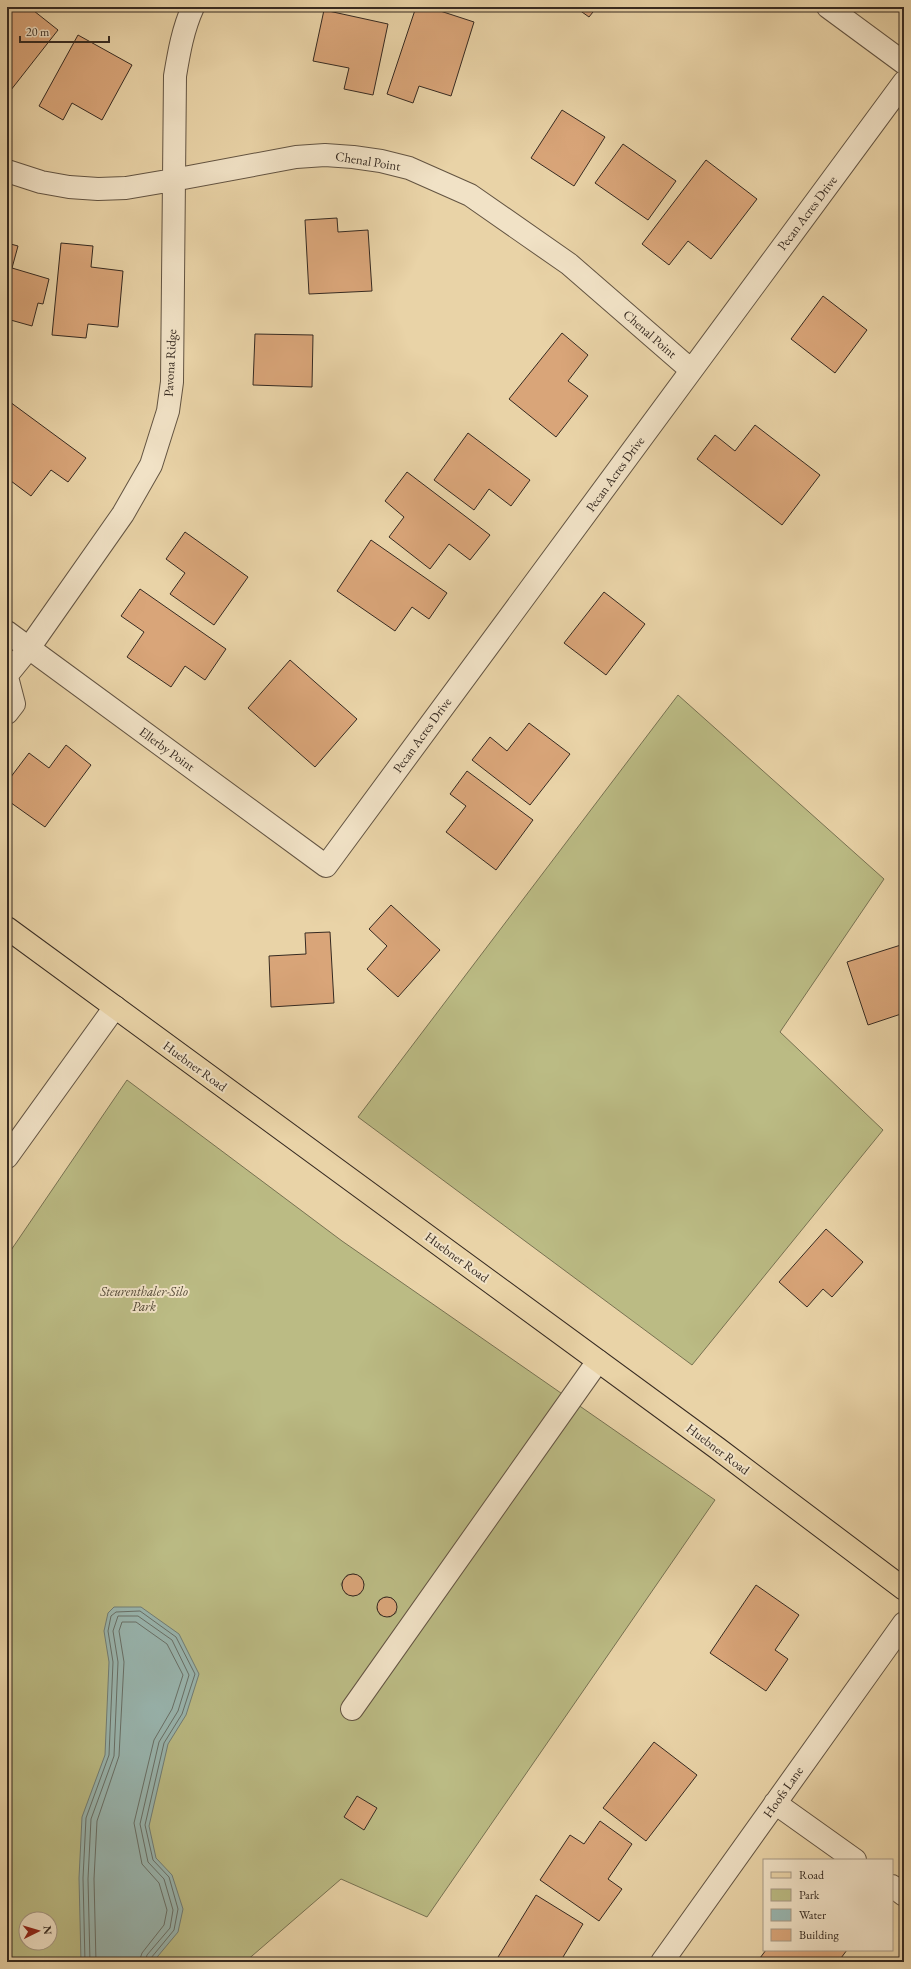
<svg xmlns="http://www.w3.org/2000/svg" width="911" height="1969" font-family="'EB Garamond',serif">
<style>
.green{fill:#bbbb84;stroke:#787252;fill-rule:evenodd}
.water{fill:#99b6b0;stroke:#717e77}
.lines{fill:none;stroke-linecap:round;stroke-linejoin:round}
.shore{stroke:#687068;stroke-width:1}
.building{fill:#d9a579;stroke:#362a21}
.minor-casing{stroke:#635442;stroke-width:24}
.major-casing{stroke:#362a21;stroke-width:24}
.minor{stroke:#f1e2c6;stroke-width:22}
.major{stroke:#e9d3a7;stroke-width:22}
.labels{text-anchor:middle;dominant-baseline:central;stroke-width:4;stroke-linejoin:round;paint-order:stroke}
.street-label{font-size:13px;fill:#362a21;stroke:#f1e2c6}
.park-label{font-size:13px;font-style:italic;fill:#514735;stroke:#f1e2c6}
</style>
<rect width="100%" height="100%" fill="#e9d3a7"/>
<filter id="stains"><feTurbulence type="fractalNoise" baseFrequency=".005" numOctaves="4"/><feColorMatrix values="0 0 0 0 .2 0 0 0 0 .09 0 0 0 0 .02 0 0 0 .5 -.17"/></filter>
<radialGradient id="worn" r=".72"><stop offset=".6" stop-color="#630" stop-opacity="0"/><stop offset="1" stop-color="#630" stop-opacity=".3"/></radialGradient>
<path class="green" d="M 678,695 L 884,879 L 780,1032 L 883,1130 L 692,1365 L 358,1117 Z
M 127,1080 L 342,1241 L 715,1500 L 427,1917 L 341,1879 L 245,1962 L 7,1962 L 7,1256 ZM 354,1574 L 361,1577 L 364,1584 L 360,1594 L 353,1596 L 346,1594 L 341,1584 L 347,1575 ZM 385,1597 L 392,1598 L 396,1603 L 396,1613 L 390,1617 L 380,1615 L 377,1609 L 379,1600 ZM 26,1919 L 50,1919 L 50,1943 L 26,1943 Z"/>
<path class="water" d="M 114,1607 L 141,1607 L 179,1634 L 199,1674 L 186,1715 L 168,1744 L 149,1826 L 156,1858 L 172,1875 L 183,1909 L 178,1932 L 153,1962 L 81,1962 L 79,1878 L 82,1817 L 105,1755 L 109,1662 L 104,1631 L 108,1613 Z"/>
<g class="lines">
<path class="shore" d="M 85,1962 L 83,1878 L 86,1818 L 109,1755 L 113,1662 L 108,1631 L 111,1616 L 116,1612 L 140,1611 L 176,1637 L 195,1674 L 182,1714 L 164,1743 L 145,1825 L 153,1860 L 169,1877 L 178,1909 L 174,1930 L 151,1958 L 151,1962
M 90,1962 L 88,1879 L 91,1819 L 114,1756 L 118,1662 L 113,1631 L 118,1616 L 138,1616 L 172,1640 L 189,1675 L 178,1711 L 159,1742 L 140,1824 L 148,1862 L 164,1879 L 173,1910 L 170,1928 L 147,1955 L 145,1962
M 96,1962 L 94,1879 L 97,1821 L 119,1756 L 124,1662 L 119,1631 L 122,1622 L 136,1622 L 167,1644 L 183,1675 L 172,1709 L 154,1740 L 134,1823 L 142,1864 L 159,1883 L 167,1910 L 164,1925 L 142,1953 L 139,1962"/>
</g>
<path class="building" d="M 7,7 L 29,7 L 58,30 L 7,95 Z
M 416,7 L 428,7 L 474,22 L 451,96 L 419,86 L 413,103 L 387,94 Z
M 575,7 L 597,7 L 589,17 Z
M 324,10 L 388,24 L 373,95 L 344,89 L 349,68 L 313,61 Z
M 78,35 L 132,65 L 102,120 L 72,103 L 63,120 L 39,106 Z
M 562,110 L 605,137 L 574,186 L 531,158 Z
M 623,144 L 676,181 L 648,220 L 595,183 Z
M 706,160 L 757,199 L 711,259 L 688,241 L 669,265 L 642,244 Z
M 337,218 L 338,232 L 368,230 L 372,291 L 309,294 L 305,220 Z
M 7,243 L 18,246 L 12,268 L 49,279 L 43,304 L 38,303 L 32,326 L 7,319 Z
M 61,243 L 93,246 L 91,267 L 123,271 L 118,327 L 88,324 L 86,338 L 52,335 Z
M 823,296 L 867,330 L 835,373 L 791,339 Z
M 562,333 L 588,355 L 568,381 L 588,396 L 556,437 L 509,399 Z
M 255,334 L 313,335 L 312,387 L 253,385 Z
M 10,402 L 86,458 L 68,482 L 51,470 L 31,496 L 7,478 L 7,405 Z
M 755,425 L 820,475 L 782,525 L 697,459 L 715,435 L 735,451 Z
M 468,433 L 530,480 L 511,506 L 489,489 L 474,510 L 434,480 Z
M 407,472 L 490,535 L 470,560 L 449,544 L 430,569 L 389,537 L 404,517 L 385,501 Z
M 185,532 L 248,577 L 214,625 L 170,594 L 185,573 L 166,559 Z
M 371,540 L 447,593 L 429,619 L 412,607 L 395,631 L 337,591 Z
M 140,589 L 226,649 L 205,680 L 185,666 L 171,687 L 127,657 L 144,632 L 121,616 Z
M 604,592 L 645,624 L 606,675 L 564,643 Z
M 290,660 L 357,719 L 315,767 L 248,708 Z
M 529,723 L 570,754 L 530,805 L 472,760 L 490,737 L 507,751 Z
M 66,745 L 91,765 L 45,827 L 7,800 L 7,782 L 29,753 L 49,768 Z
M 467,771 L 533,820 L 496,870 L 446,832 L 466,806 L 450,794 Z
M 391,905 L 440,950 L 398,997 L 367,969 L 387,946 L 369,929 Z
M 330,932 L 334,1003 L 271,1007 L 269,956 L 306,954 L 305,933 Z
M 904,944 L 904,1013 L 868,1025 L 847,962 Z
M 826,1229 L 863,1262 L 832,1297 L 823,1289 L 807,1307 L 779,1282 Z
M342 1585a11 11 0 1 1 22 0a11 11 0 1 1-22 0Z
M 756,1585 L 799,1615 L 775,1650 L 788,1659 L 766,1691 L 710,1653 Z
M377 1607a10 10 0 1 1 20 0a10 10 0 1 1-20 0Z
M 654,1742 L 697,1775 L 646,1841 L 603,1808 Z
M 357,1796 L 377,1808 L 364,1830 L 344,1817 Z
M 600,1821 L 632,1844 L 608,1879 L 622,1889 L 599,1921 L 540,1880 L 570,1835 L 584,1844 Z
M 536,1895 L 583,1924 L 560,1962 L 495,1962 Z
M 766,1950 L 847,1950 L 838,1962 L 757,1962 Z"/>
<g class="lines">
<defs>
<path id="minor" d="M 828,7 L 904,63
M 7,171 L 41,182 L 69,187 L 98,189 L 126,188 L 173,180 L 296,157 L 325,155 L 353,157 L 381,161 L 409,168 L 470,195 L 569,264 L 691,370
M 7,632 L 326,866 L 904,82
M 7,675 L 29,648 L 123,514 L 151,465 L 168,411 L 172,382 L 175,76 C 179,52 183,29 193,7
M 7,677 L 14,704 L 7,713
M 7,1157 L 115,1007
M 352,1709 L 598,1361
M 775,1803 L 855,1860
M 892,1886 L 904,1895
M 662,1962 L 904,1623"/>
<path id="major" d="M 7,928 L 717,1448 L 904,1589"/>
</defs>
<use href="#minor" class="minor-casing"/>
<use href="#major" class="major-casing"/>
<use href="#minor" class="minor"/>
<use href="#major" class="major"/>
</g>
<g class="labels">
<g class="street-label">
<text transform="translate(368 161) rotate(9)">Chenal Point</text>
<text transform="translate(807 213) rotate(-53)">Pecan Acres Drive</text>
<text transform="translate(650 334) rotate(41)">Chenal Point</text>
<text transform="translate(170 363) rotate(-87)">Pavona Ridge</text>
<text transform="translate(615 474) rotate(-54)">Pecan Acres Drive</text>
<text transform="translate(422 735) rotate(-54)">Pecan Acres Drive</text>
<text transform="translate(167 749) rotate(36)">Ellerby Point</text>
<text transform="translate(195 1066) rotate(36)">Huebner Road</text>
<text transform="translate(457 1257) rotate(36)">Huebner Road</text>
<text transform="translate(718 1449) rotate(37)">Huebner Road</text>
<text transform="translate(783 1792) rotate(-55)">Hoofs Lane</text>
</g>
<g class="park-label">
<text x="144" y="1291">Steurenthaler-Silo<tspan x="144" dy="15">Park</tspan></text>
</g>
</g>
<rect width="911" height="1969" fill="none" stroke="#e9d3a7" stroke-width="24"/>
<rect x="8" y="8" width="895" height="1953" fill="none" stroke="#362a21" stroke-width="2"/>
<rect x="12" y="12" width="887" height="1945" fill="none" stroke="#362a21"/>
<rect x="763" y="1859" width="130" height="92" fill="#f1e2c6" stroke="#a69884"/>
<rect x="771" y="1872" width="20" height="6" fill="#e9d3a7" stroke="#a69884"/>
<text x="799" y="1879" font-size="12" fill="#362a21">Road</text>
<rect x="771" y="1889" width="20" height="12" fill="#bbbb84" stroke="#a69884"/>
<text x="799" y="1899" font-size="12" fill="#362a21">Park</text>
<rect x="771" y="1909" width="20" height="12" fill="#99b6b0" stroke="#a69884"/>
<text x="799" y="1919" font-size="12" fill="#362a21">Water</text>
<rect x="771" y="1929" width="20" height="12" fill="#d9a579" stroke="#a69884"/>
<text x="799" y="1939" font-size="12" fill="#362a21">Building</text>
<g transform="translate(38 1931) rotate(85)"><circle r="19" fill="#f1e2c6" stroke="#a69884"/>
<path d="M0-3L7 15L0 10L-7 15Z" fill="#8f2418"/>
<text y="-6" font-size="11" font-weight="bold" text-anchor="middle" fill="#362a21">N</text>
</g>
<path d="M20 36v6h89v-6" fill="none" stroke="#362a21" stroke-width="2"/>
<text x="26" y="36" font-size="12" fill="#362a21" stroke="#f1e2c6" stroke-width="3" paint-order="stroke">20 m</text>
<rect width="100%" height="100%" filter="url(#stains)"/>
<rect width="100%" height="100%" fill="url(#worn)"/>
</svg>
